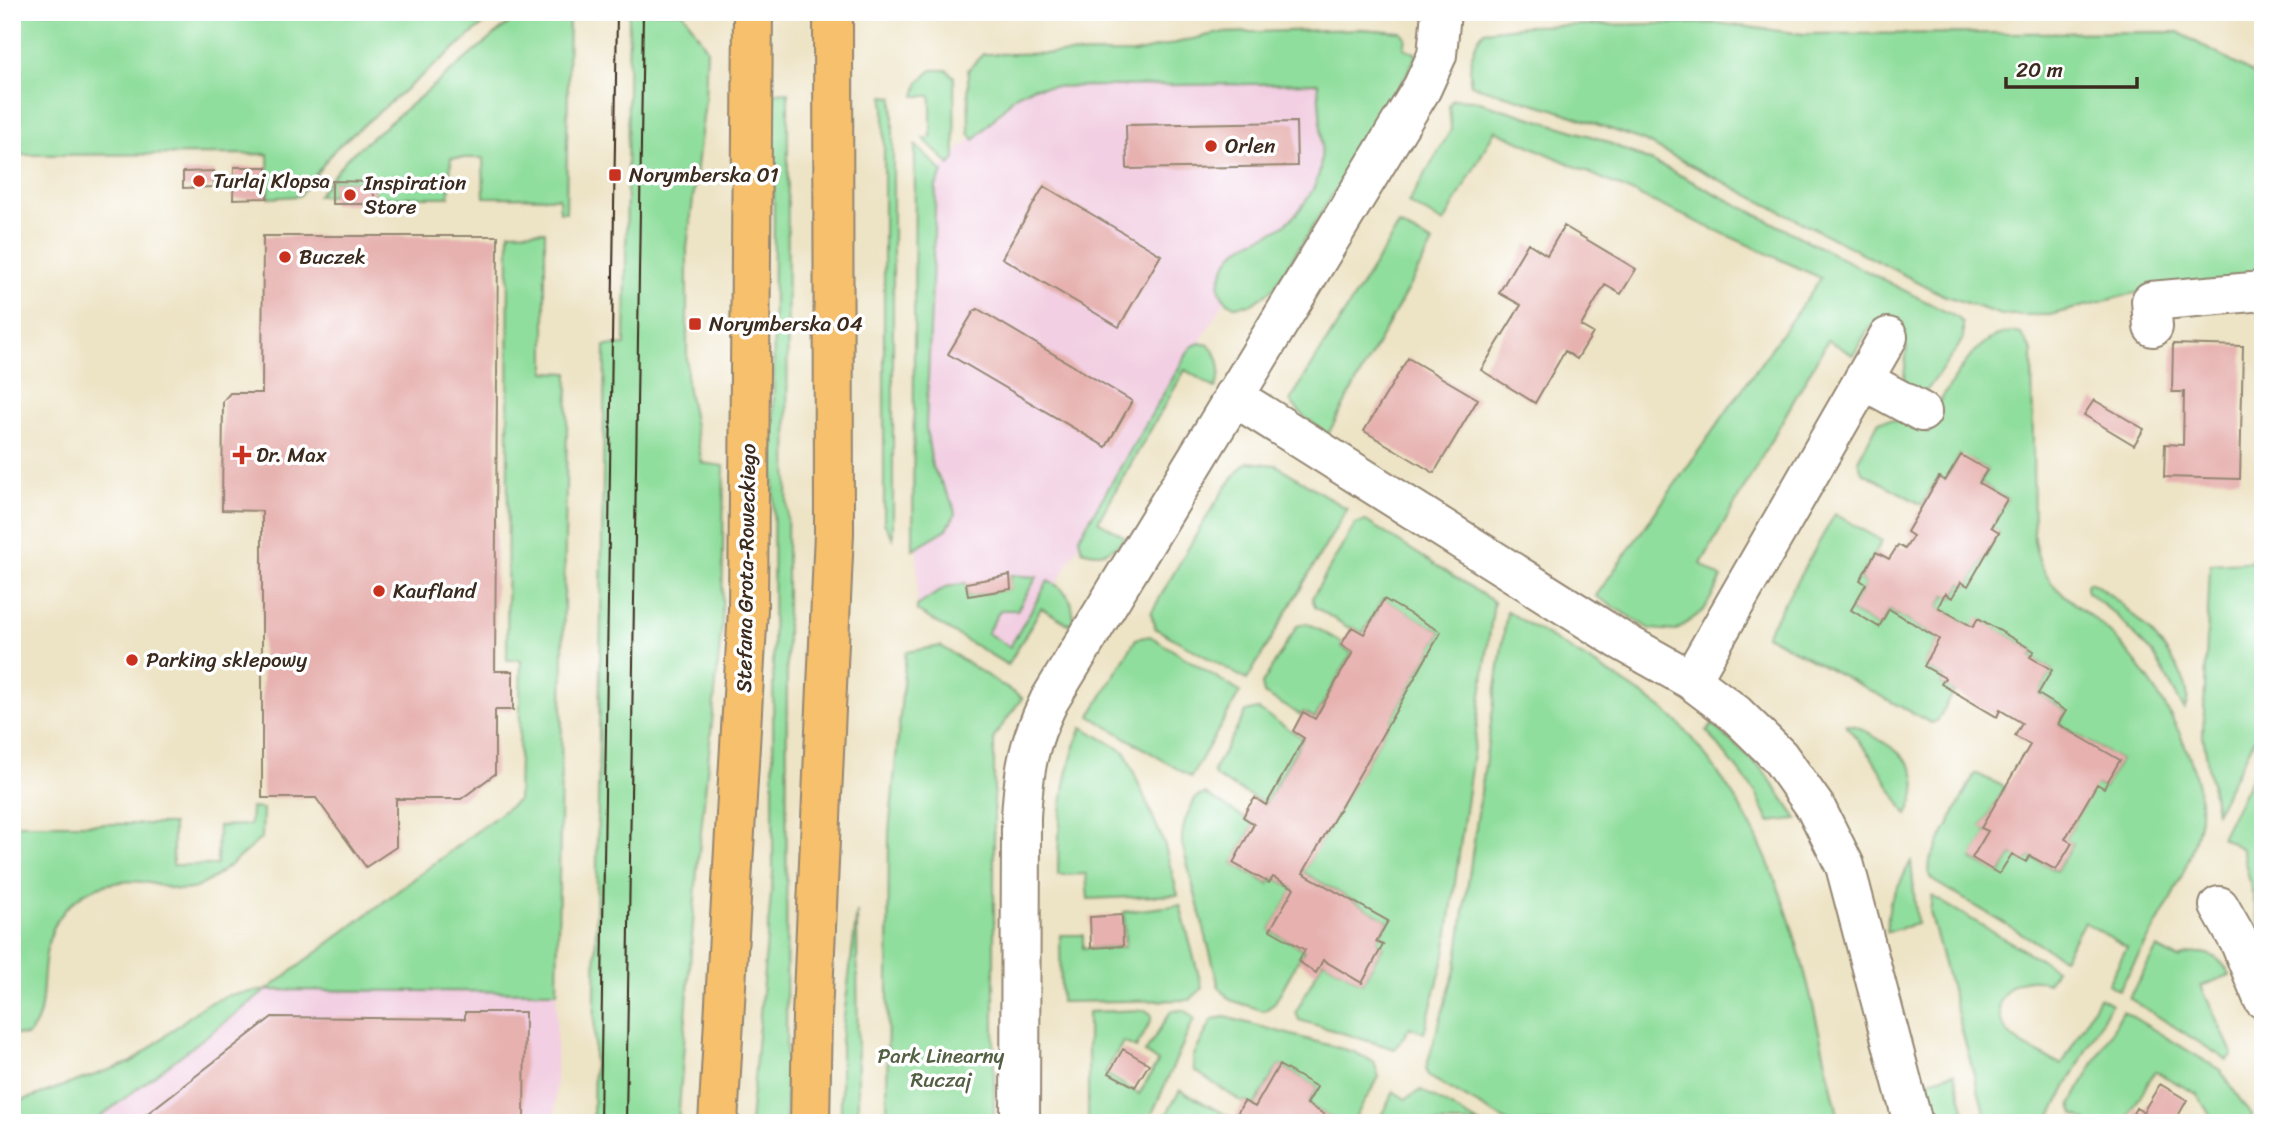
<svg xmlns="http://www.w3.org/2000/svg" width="2275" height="1135" font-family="Sriracha,sans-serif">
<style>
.built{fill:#f2cfe2}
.green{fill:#90de9d;stroke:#66845e;stroke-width:2}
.building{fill:#e6b1af}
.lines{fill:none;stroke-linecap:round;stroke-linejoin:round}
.minor-casing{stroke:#948672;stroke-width:42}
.major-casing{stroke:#948672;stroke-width:42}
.minor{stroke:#fff;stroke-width:38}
.major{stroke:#f7c06c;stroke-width:38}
.tram{stroke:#3b2a1e;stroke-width:2}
.poi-dot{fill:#c8321e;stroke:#fff;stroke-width:2.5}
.labels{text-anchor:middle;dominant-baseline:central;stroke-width:7;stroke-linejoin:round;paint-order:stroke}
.poi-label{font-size:21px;fill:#3b2a1e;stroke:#fff;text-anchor:start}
.street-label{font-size:21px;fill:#3b2a1e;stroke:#fff}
.park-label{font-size:21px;fill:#546044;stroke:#fff}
</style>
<rect width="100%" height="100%" fill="#fff"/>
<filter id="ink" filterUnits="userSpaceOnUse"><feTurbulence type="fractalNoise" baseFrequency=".0143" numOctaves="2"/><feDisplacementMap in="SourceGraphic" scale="14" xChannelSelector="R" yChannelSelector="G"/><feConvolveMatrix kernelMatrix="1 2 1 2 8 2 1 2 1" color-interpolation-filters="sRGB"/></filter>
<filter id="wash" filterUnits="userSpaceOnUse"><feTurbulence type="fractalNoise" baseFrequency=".00686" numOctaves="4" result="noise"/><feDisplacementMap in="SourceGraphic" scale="28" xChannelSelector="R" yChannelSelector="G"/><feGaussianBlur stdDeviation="1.57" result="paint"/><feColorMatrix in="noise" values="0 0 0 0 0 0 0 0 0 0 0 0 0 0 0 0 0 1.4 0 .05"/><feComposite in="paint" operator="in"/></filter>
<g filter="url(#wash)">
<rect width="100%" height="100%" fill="#ede3c5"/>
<path class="built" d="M 1330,77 L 1374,90 L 1292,236 L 1263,236 L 1008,665 L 917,611 L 918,193 L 1024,83 Z
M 530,791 L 545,912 L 558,929 L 555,1123 L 92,1123 Z"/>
<path class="green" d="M 12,12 L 498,12 L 336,148 L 299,196 L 269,198 L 268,154 L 12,155 L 12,147 L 16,146 L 16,116 L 12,115 Z
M 522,12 L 569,12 L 566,212 L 560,212 L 559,198 L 484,197 L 483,158 L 451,158 L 449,197 L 374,197 L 374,182 L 333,181 L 332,196 L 317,196 L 347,158 Z
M 629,12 L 683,12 L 707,49 L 705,101 L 687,248 L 687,385 L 702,463 L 724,466 L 722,624 L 697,871 L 678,1123 L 593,1123 L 605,346 L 625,345 Z
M 1717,23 L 1803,34 L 2178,32 L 2263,79 L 2263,277 L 2143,291 L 2050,315 L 2001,315 L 1943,295 L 1644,141 L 1553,109 L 1471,85 C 1468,69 1472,44 1484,31 L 1526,26 Z
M 1361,29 L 1401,32 L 1406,38 L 1404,48 L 1417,54 L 1397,93 L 1273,289 L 1252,304 L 1234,306 C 1224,300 1217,293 1220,280 C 1231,235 1265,244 1290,220 C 1301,210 1312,193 1317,180 C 1326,157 1319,109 1318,83 L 1034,87 L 1016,95 L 974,140 L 969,133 L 968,70 L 983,54 L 1134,53 L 1218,33 Z
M 932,70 L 947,70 L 954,77 L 955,159 L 950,165 L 923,138 L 931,138 L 931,96 L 915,96 L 919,82 Z
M 788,92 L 786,1123 L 750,1123 L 773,873 L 774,93 Z
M 884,96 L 893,97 L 893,538 L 884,523 Z
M 1453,99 L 1473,100 L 1600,139 L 1666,168 L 1958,318 L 1963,323 L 1963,338 L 1958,347 L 1920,400 L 1904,379 L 1907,347 L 1870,326 L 1853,355 L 1828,340 L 1701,564 L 1722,578 L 1704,610 L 1676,631 L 1650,629 L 1596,596 L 1821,278 L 1495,130 L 1444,223 L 1408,203 L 1451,130 L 1449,105 Z
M 915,145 L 943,172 L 936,186 L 926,427 L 932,466 L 953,504 L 955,514 L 947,529 L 913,549 Z
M 1399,225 L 1433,243 L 1328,434 L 1304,417 L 1290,401 Z
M 545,231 L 545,372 L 568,373 L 557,992 L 267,990 L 92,1123 L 12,1123 L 12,1104 L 132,1062 L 204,1005 L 229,995 L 267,990 L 518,800 L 521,660 L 507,660 L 509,232 Z
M 2013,332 L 2021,334 L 2032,351 L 2034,540 C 2042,590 2070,597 2104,627 C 2146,665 2210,764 2199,823 C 2188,882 2147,938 2119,990 L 2108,984 L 2127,947 L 2084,922 L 2063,958 L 1932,880 L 1929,875 L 1930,860 L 1975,773 L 2005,787 L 1982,827 L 1988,832 L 1972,859 L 2000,874 L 2012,854 L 2026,862 L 2030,856 L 2056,871 L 2073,844 L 2065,839 L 2096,784 L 2104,788 L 2120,760 L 2059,724 L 2066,711 L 2038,694 L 2052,670 L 2031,657 L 2034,651 L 1979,619 L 1973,627 L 1938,607 L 1946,594 L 1953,598 L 1962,583 L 1968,586 L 1999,532 L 1991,527 L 2007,499 L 1980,483 L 1987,470 L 1960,455 L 1945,481 L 1938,477 L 1922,505 L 1862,472 L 1858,460 L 1879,421 C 1899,417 1911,424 1928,433 L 1940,414 L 1934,410 C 1954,382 1975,334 2013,332 Z
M 1199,343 L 1209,345 C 1221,357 1223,373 1215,388 L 1185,370 L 1098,521 L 1125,537 C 1113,552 1100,557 1082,550 L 1079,538 L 1191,347 Z
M 1248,462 L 1276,465 L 1347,509 L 1247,680 L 1155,628 L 1151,613 C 1167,586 1228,473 1248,462 Z
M 1835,514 L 1882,541 L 1860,580 L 1866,584 L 1851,611 L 1879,627 L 1889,610 L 1939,639 L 1924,666 L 1944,678 L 1941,684 L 1954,692 L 1937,721 L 1931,723 L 1766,635 Z
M 1366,521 L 1494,602 L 1445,955 L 1424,1033 L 1410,1027 L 1395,1049 L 1299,1020 L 1296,1012 L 1323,960 L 1362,983 L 1383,946 L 1376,942 L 1388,921 L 1303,872 L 1441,632 L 1383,599 L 1363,633 L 1352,627 L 1351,629 L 1315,607 L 1312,598 L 1355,524 Z
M 2263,561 L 2263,723 L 2216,812 L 2203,736 L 2210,564 Z
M 1010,575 L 1037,577 L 1017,610 L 1000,610 L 987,633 L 1010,647 L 1048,581 C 1069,590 1076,604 1072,626 L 1041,608 L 1008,665 L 917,611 L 917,606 L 946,587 L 966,583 L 968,596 L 1010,589 Z
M 2090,582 C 2117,594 2206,677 2184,709 L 2154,655 L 2116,615 L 2087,592 L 2086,586 Z
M 1507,611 C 1558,643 1612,672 1660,707 C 1680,722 1695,742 1710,762 C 1792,869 1809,995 1840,1123 L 1510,1123 L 1428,1076 L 1426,1068 L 1456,966 Z
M 1307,623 L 1343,643 L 1341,646 L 1352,653 L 1315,718 L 1303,712 L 1301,715 L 1264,694 L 1262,684 L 1297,626 Z
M 1150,636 L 1240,692 L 1191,777 L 1090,716 L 1136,639 Z
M 941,646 L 1022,698 L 994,737 L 994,1123 L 887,1123 L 889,833 L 906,652 Z
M 1257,709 L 1303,738 L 1265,804 L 1216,777 L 1213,771 L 1246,712 Z
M 1712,724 L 1763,770 L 1797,819 L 1769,822 L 1756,793 L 1707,731 Z
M 1845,724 C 1856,724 1866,731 1875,737 C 1909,757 1928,774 1907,815 L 1871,756 Z
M 1082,727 L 1125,752 L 1164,843 L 1178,895 L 1088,899 L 1086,874 L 1058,875 C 1058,823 1062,776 1082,727 Z
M 2263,755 L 2263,938 L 2242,849 L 2221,837 Z
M 1205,794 L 1254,824 L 1233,863 L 1269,884 L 1273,877 L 1294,889 L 1270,930 L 1304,950 L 1274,1004 L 1264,1011 L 1230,1000 L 1219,987 L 1182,843 C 1181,825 1188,813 1196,797 Z
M 251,808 L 263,809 L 262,838 C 244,852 210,886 191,889 C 177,892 163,886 149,883 C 125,878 93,884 74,901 C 24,943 59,1011 26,1036 L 12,1034 L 12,824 L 173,824 L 173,865 L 217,865 L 218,826 L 250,825 Z
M 1911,861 L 1917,924 L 1886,932 L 1890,902 Z
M 1932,896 L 2056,969 L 2048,983 C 2017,970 1985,999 2006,1030 C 2016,1046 2046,1056 2062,1065 L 2099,997 L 2111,1004 L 2047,1123 L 1987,1123 L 1930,912 Z
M 1180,905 L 1202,988 L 1190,1000 L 1061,1002 L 1060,935 L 1083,935 L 1083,948 L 1125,947 L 1124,912 Z
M 857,912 L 858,1123 L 841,1123 L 841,1041 Z
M 2157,948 L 2178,959 C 2199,947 2219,953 2230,975 L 2201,986 L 2233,1055 L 2227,1060 L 2129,998 Z
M 1145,1010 L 1151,1014 L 1151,1021 L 1136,1048 L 1123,1042 L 1105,1073 L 1139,1094 L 1158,1062 L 1145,1053 L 1171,1011 L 1185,1010 L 1194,1019 L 1148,1123 L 1088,1123 L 1088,1012 Z
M 2123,1011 L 2220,1070 L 2256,1123 L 2215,1123 L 2197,1094 L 2155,1071 L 2124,1123 L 2091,1123 L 2074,1114 L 2071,1104 Z
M 1225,1017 L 1354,1052 L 1374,1062 L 1379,1077 L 1352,1123 L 1339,1123 L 1308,1104 L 1317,1087 L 1279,1065 L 1254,1106 L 1245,1101 L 1243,1103 L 1194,1070 L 1193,1057 L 1210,1024 L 1213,1019 Z
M 1954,1073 L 1968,1123 L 1933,1123 L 1922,1082 Z
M 1180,1090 L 1234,1119 L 1236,1123 L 1162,1123 Z
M 1421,1090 L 1479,1123 L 1377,1123 L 1394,1092 L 1406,1099 Z"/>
<g id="blocks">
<path class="building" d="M 1296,122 L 1297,166 L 1127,169 L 1126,125 Z
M 234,167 L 267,167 L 267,198 L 233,199 Z
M 214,171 L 214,187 L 183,188 L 183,172 Z
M 332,181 L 374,182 L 374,204 L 332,204 Z
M 1044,186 L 1161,255 L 1119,327 L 1002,258 Z
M 1564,226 L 1636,269 L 1621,294 L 1605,285 L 1581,326 L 1593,333 L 1577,359 L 1565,351 L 1535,403 L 1481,370 L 1521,305 L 1499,293 L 1516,263 L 1528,243 L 1547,255 Z
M 263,236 L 498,236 L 495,671 L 513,671 L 513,710 L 495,710 L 495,774 L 461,799 L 396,799 L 396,847 L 366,867 L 316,798 L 262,798 L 262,511 L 222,510 L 223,401 L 230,393 L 262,393 Z
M 978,309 L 1132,401 L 1106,447 L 948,354 L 974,311 Z
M 2173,344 L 2243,346 L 2240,479 L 2164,477 L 2165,444 L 2183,445 L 2184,392 L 2172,392 Z
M 1408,358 L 1478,399 L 1434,473 L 1364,431 Z
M 2094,400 L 2144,429 L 2134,445 L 2084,415 Z
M 1961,455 L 1987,470 L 1979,483 L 2007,499 L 1991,527 L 1999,532 L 1968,586 L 1961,582 L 1952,598 L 1945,593 L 1938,607 L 1973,627 L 1978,618 L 2034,651 L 2030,657 L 2052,670 L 2038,694 L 2066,711 L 2058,724 L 2120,760 L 2104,788 L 2097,784 L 2065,839 L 2072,843 L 2056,870 L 2030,856 L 2026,862 L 2012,854 L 1999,874 L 1972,858 L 1988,831 L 1981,828 L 2030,745 L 2015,736 L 2022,723 L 2000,710 L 1997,717 L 1941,684 L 1945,678 L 1924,666 L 1939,639 L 1889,609 L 1879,627 L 1851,610 L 1866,584 L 1860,580 L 1876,552 L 1889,559 L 1898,545 L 1905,549 L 1913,536 L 1907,532 L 1939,477 L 1945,481 Z
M 1010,575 L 1011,589 L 968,596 L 966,583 Z
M 1384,599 L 1441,632 L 1303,873 L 1388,921 L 1376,942 L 1383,945 L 1362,983 L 1323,960 L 1316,973 L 1298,961 L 1305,950 L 1270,930 L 1294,888 L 1273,877 L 1269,883 L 1233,863 L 1254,824 L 1243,817 L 1248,807 L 1255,798 L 1266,805 L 1304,738 L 1293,731 L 1303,712 L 1315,719 L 1353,652 L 1341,645 L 1352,627 L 1364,634 Z
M 1122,915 L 1123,946 L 1091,948 L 1090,917 Z
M 465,1012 L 525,1012 L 524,1123 L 135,1123 L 272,1017 L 465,1019 Z
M 1123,1049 L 1149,1064 L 1135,1087 L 1109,1073 Z
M 1279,1065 L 1317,1087 L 1307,1104 L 1339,1123 L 1233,1121 L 1244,1101 L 1255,1107 Z
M 2160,1084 L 2187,1100 L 2178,1116 L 2191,1123 L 2128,1123 L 2136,1108 L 2143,1112 Z"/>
</g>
</g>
<g filter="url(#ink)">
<use href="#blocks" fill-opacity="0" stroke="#948672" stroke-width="2"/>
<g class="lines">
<defs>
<path id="minor" d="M 2153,327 L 2151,301 L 2263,291
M 1863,380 L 1922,412
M 1233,396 L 1620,640 L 1691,680 L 1736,714 L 1779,756 L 1816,808 L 1845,866 L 1913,1123
M 1691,680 L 1888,337
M 2219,906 L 2240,943 L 2263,999
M 1020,1123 L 1021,817 C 1024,769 1028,744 1049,701 L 1422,88 L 1437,55 L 1441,12"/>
<path id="major" d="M 718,1123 L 748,609 L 753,12
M 810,1123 L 812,1016 L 834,533 L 833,12"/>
</defs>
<use href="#minor" class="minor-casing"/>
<use href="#major" class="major-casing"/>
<use href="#minor" class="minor"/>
<use href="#major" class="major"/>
<path class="tram" d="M 600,1123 L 617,12
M 626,1123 L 643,12"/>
</g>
</g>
<g class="poi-dot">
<circle cx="1211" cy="146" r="7"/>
<rect x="608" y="168" width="14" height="14" rx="3.5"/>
<circle cx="199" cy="181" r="7"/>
<circle cx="350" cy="195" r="7"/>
<circle cx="285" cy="257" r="7"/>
<rect x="688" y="317" width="14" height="14" rx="3.5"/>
<path d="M238.5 444.5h7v7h7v7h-7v7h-7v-7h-7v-7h7z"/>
<circle cx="379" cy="591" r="7"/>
<circle cx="132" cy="660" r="7"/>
</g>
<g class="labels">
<g class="poi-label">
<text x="1225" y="146">Orlen</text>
<text x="629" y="175">Norymberska 01</text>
<text x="213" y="181">Turlaj Klopsa</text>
<text x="364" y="183">Inspiration<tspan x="364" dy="24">Store</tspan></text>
<text x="299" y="257">Buczek</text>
<text x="709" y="324">Norymberska 04</text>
<text x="256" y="455">Dr. Max</text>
<text x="393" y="591">Kaufland</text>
<text x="146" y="660">Parking sklepowy</text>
</g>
<g class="street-label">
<text transform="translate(746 568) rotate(-89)">Stefana Grota-Roweckiego</text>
</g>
<g class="park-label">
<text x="941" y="1056">Park Linearny<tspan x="941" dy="24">Ruczaj</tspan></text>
</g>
</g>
<rect width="2275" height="1135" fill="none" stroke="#fff" stroke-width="42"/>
<path d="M2006 77v10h131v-10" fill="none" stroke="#3b2a1e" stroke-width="3.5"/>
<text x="2016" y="77" font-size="21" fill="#3b2a1e" stroke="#ffffff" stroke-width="5" paint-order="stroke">20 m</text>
</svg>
